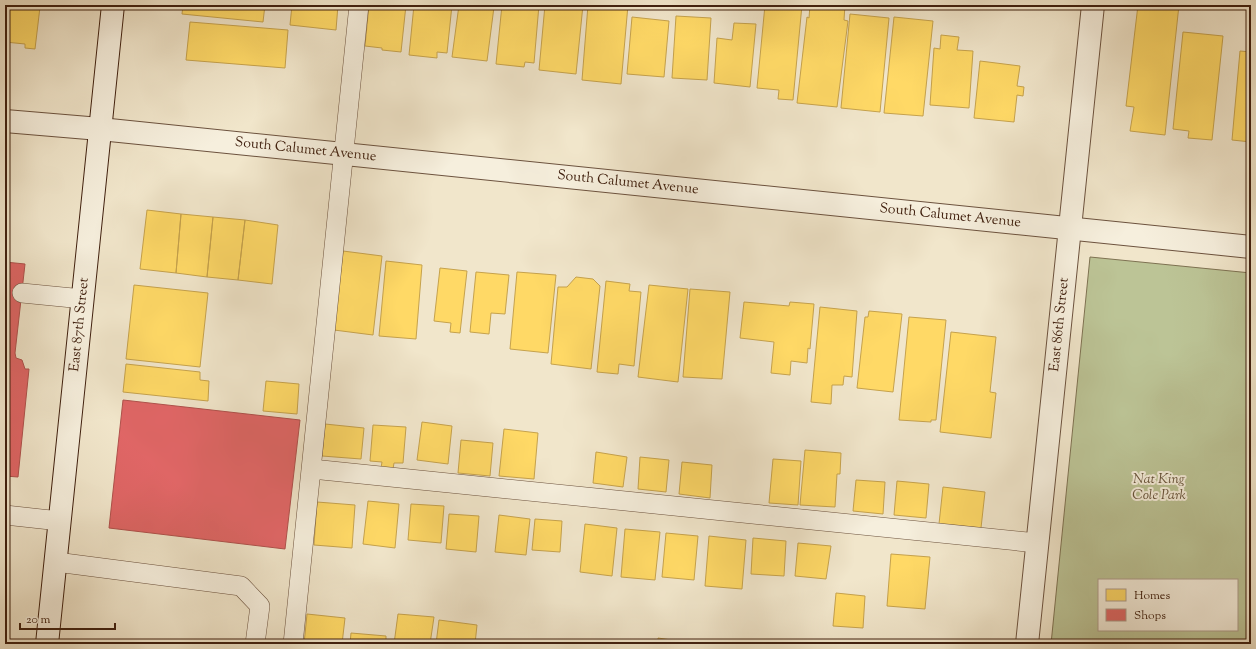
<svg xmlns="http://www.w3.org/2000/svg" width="1256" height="649" font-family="'Sorts Mill Goudy',serif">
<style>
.green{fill:#bcc496;stroke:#7e7252;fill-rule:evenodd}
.homes{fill:#ffd966;stroke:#c6a24c}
.shops{fill:#e06666;stroke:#b0514c}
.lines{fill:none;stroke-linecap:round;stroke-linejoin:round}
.service-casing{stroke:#6c523e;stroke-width:20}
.minor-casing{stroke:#6c523e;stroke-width:24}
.secondary-casing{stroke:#40200f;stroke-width:24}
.service{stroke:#f6efdd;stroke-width:19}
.minor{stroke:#f6efdd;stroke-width:22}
.secondary{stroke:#f6efdd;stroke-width:22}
.labels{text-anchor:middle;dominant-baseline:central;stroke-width:4;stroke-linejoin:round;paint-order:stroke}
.street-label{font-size:14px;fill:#40200f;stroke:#f6efdd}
.park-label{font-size:14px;font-style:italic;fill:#655138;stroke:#f6efdd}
</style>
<rect width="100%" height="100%" fill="#f1e6cb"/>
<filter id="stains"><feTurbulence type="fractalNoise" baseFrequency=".005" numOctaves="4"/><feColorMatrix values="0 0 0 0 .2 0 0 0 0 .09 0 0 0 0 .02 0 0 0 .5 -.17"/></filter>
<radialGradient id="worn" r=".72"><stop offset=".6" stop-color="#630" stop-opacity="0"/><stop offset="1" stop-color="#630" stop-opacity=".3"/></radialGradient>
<path class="green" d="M 1090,257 L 1251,273 L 1251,644 L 1051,644 ZM 1099,580 L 1237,580 L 1237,630 L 1099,630 Z"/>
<path class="homes" d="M 183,5 L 265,5 L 263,22 L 182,14 Z
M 292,5 L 338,5 L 336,30 L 290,25 Z
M 369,5 L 406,5 L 401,52 L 382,50 L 382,48 L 365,46 Z
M 414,5 L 452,5 L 447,53 L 437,52 L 437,58 L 409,55 Z
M 459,5 L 494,7 L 487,61 L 452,57 Z
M 502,5 L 539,5 L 534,63 L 525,62 L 524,67 L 496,64 Z
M 545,5 L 583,5 L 576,74 L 539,70 Z
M 588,5 L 628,5 L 621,84 L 582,80 Z
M 765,5 L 802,5 L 793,100 L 778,99 L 779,90 L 757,88 Z
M 810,5 L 845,5 L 844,20 L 848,21 L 837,107 L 797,103 L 807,17 L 809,18 Z
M 1138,5 L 1179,5 L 1165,135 L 1130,131 L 1134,107 L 1126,106 Z
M 5,6 L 31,9 L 32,6 L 40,7 L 35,49 L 25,48 L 25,44 L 5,42 Z
M 850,14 L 889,18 L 880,112 L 841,108 Z
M 676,16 L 711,18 L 707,80 L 672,78 Z
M 632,17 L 669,21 L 664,77 L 627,74 Z
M 894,17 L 933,21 L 923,116 L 884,113 Z
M 190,22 L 288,30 L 285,68 L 186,60 Z
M 734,23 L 756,24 L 750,87 L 714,83 L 717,38 L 732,40 Z
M 1183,32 L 1223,36 L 1212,140 L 1188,138 L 1189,131 L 1173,129 Z
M 941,35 L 959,37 L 957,50 L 973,51 L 969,108 L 930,105 L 934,48 L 940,49 Z
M 1240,51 L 1251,52 L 1251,142 L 1232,140 Z
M 980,61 L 1020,66 L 1017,86 L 1024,87 L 1023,96 L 1017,95 L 1014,122 L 974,118 Z
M 147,210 L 181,214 L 176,273 L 140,269 Z
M 181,214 L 213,217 L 207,277 L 176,273 Z
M 213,217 L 245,220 L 238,280 L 207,277 Z
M 245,220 L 278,225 L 272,284 L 238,280 Z
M 343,251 L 382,256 L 373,335 L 334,330 Z
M 386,261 L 422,265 L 416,339 L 379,336 Z
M 440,268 L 467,271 L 460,333 L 450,332 L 451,323 L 434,321 Z
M 476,272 L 509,275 L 505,314 L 491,313 L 489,334 L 470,332 Z
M 517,272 L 556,275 L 548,353 L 510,349 Z
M 576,277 L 593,279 L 600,286 L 591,369 L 551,364 L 558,287 L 567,287 Z
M 606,281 L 630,284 L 629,291 L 641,292 L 634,366 L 619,364 L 618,374 L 597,372 Z
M 134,285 L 208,293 L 200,367 L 126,359 Z
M 649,285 L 688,289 L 678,382 L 638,377 Z
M 690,289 L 730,292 L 722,379 L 683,377 Z
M 744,302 L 789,306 L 790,302 L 814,304 L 810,349 L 808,348 L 807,363 L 791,361 L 790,375 L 771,373 L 774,342 L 740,338 Z
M 820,307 L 857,311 L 852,377 L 844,376 L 843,385 L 832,385 L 831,404 L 811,402 Z
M 869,311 L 902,314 L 893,392 L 857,388 L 865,317 L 868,317 Z
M 909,317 L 946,320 L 936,420 L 931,420 L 931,422 L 899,420 Z
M 951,332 L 996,337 L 990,392 L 996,393 L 991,438 L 940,432 Z
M 126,364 L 200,372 L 200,380 L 209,381 L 208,401 L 123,392 Z
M 266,381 L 299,384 L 297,414 L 263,411 Z
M 422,422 L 452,426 L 448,464 L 417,460 Z
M 325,424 L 364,428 L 361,459 L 322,456 Z
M 373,425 L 406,427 L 403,463 L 394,463 L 393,469 L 381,468 L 382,462 L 370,461 Z
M 504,429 L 538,433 L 534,479 L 499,476 Z
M 461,440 L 493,443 L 490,476 L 458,473 Z
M 805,450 L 841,453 L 840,474 L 837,474 L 835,507 L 800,505 Z
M 596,452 L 627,457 L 623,487 L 593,483 Z
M 640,457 L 669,460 L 666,492 L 638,489 Z
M 773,459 L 801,461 L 798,505 L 769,503 Z
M 682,462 L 712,465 L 710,498 L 679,494 Z
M 856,480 L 885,482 L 883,514 L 853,511 Z
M 897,481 L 929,484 L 926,518 L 894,515 Z
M 943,487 L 985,492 L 981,528 L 939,524 Z
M 368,501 L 399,504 L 395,548 L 363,544 Z
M 317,502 L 355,505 L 352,548 L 314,545 Z
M 411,504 L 444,506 L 441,543 L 408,540 Z
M 449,514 L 479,516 L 476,552 L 446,549 Z
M 499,515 L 530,519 L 526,555 L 495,552 Z
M 535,519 L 562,521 L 560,552 L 532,550 Z
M 585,524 L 617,528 L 612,576 L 580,572 Z
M 625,529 L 660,532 L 655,580 L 621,577 Z
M 666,533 L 698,536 L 694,580 L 662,577 Z
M 709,536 L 746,540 L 742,589 L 705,586 Z
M 753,538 L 786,541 L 784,576 L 751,574 Z
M 798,543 L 831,546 L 826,579 L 795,576 Z
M 891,554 L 930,557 L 925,609 L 887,606 Z
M 836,593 L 865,596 L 863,628 L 833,626 Z
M 307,614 L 345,618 L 342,644 L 304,644 Z
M 398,614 L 434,617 L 430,644 L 394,644 Z
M 439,620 L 477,625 L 475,644 L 436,644 Z
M 351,633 L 386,636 L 386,644 L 350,644 Z
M 658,638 L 678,641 L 678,644 L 658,644 Z"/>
<path class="shops" d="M 5,262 L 25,264 L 15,353 L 16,358 L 22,360 L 25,369 L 29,369 L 18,477 L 5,476 Z
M 123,400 L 300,420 L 285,549 L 109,528 Z"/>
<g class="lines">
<defs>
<path id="service" d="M 22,293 L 83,299
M 312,469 L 1037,543
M 5,515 L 60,521
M 56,562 L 241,586 L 260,606 L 255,644
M 293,644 L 359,5"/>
<g id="minor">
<path id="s1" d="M 5,121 L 100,129 L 1251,247"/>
<path id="s2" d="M 1027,644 L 1093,5"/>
</g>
<g id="secondary">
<path id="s3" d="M 47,644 L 113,5"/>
</g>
</defs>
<use href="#service" class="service-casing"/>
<use href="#minor" class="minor-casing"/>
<use href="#secondary" class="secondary-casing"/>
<use href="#service" class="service"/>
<use href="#minor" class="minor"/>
<use href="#secondary" class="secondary"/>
</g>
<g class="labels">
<g class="street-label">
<text stroke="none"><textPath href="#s1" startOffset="302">South Calumet Avenue</textPath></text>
<text stroke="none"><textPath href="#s1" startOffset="626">South Calumet Avenue</textPath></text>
<text stroke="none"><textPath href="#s1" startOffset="950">South Calumet Avenue</textPath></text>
<text stroke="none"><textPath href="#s2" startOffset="321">East 86th Street</textPath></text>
<text stroke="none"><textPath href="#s3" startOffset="321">East 87th Street</textPath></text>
</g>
<g class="park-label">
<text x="1159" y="480">Nat King<tspan x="1159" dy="16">Cole Park</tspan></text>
</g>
</g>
<rect width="1256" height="649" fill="none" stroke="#f1e6cb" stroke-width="20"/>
<rect x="6" y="6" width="1244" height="637" fill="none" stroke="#40200f" stroke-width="2"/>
<rect x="10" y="10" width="1236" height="629" fill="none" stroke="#40200f"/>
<rect x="1098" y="579" width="140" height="52" fill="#f6efdd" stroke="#ad9c8b"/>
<rect x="1106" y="589" width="20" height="12" fill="#ffd966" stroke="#ad9c8b"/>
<text x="1134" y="599" font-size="12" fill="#40200f">Homes</text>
<rect x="1106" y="609" width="20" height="12" fill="#e06666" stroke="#ad9c8b"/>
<text x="1134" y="619" font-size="12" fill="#40200f">Shops</text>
<path d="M20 623v6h95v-6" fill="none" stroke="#40200f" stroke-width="2"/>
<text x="26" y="623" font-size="12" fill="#40200f" stroke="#f6efdd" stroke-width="3" paint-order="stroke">20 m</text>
<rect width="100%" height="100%" filter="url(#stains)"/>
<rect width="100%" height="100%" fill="url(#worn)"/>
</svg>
